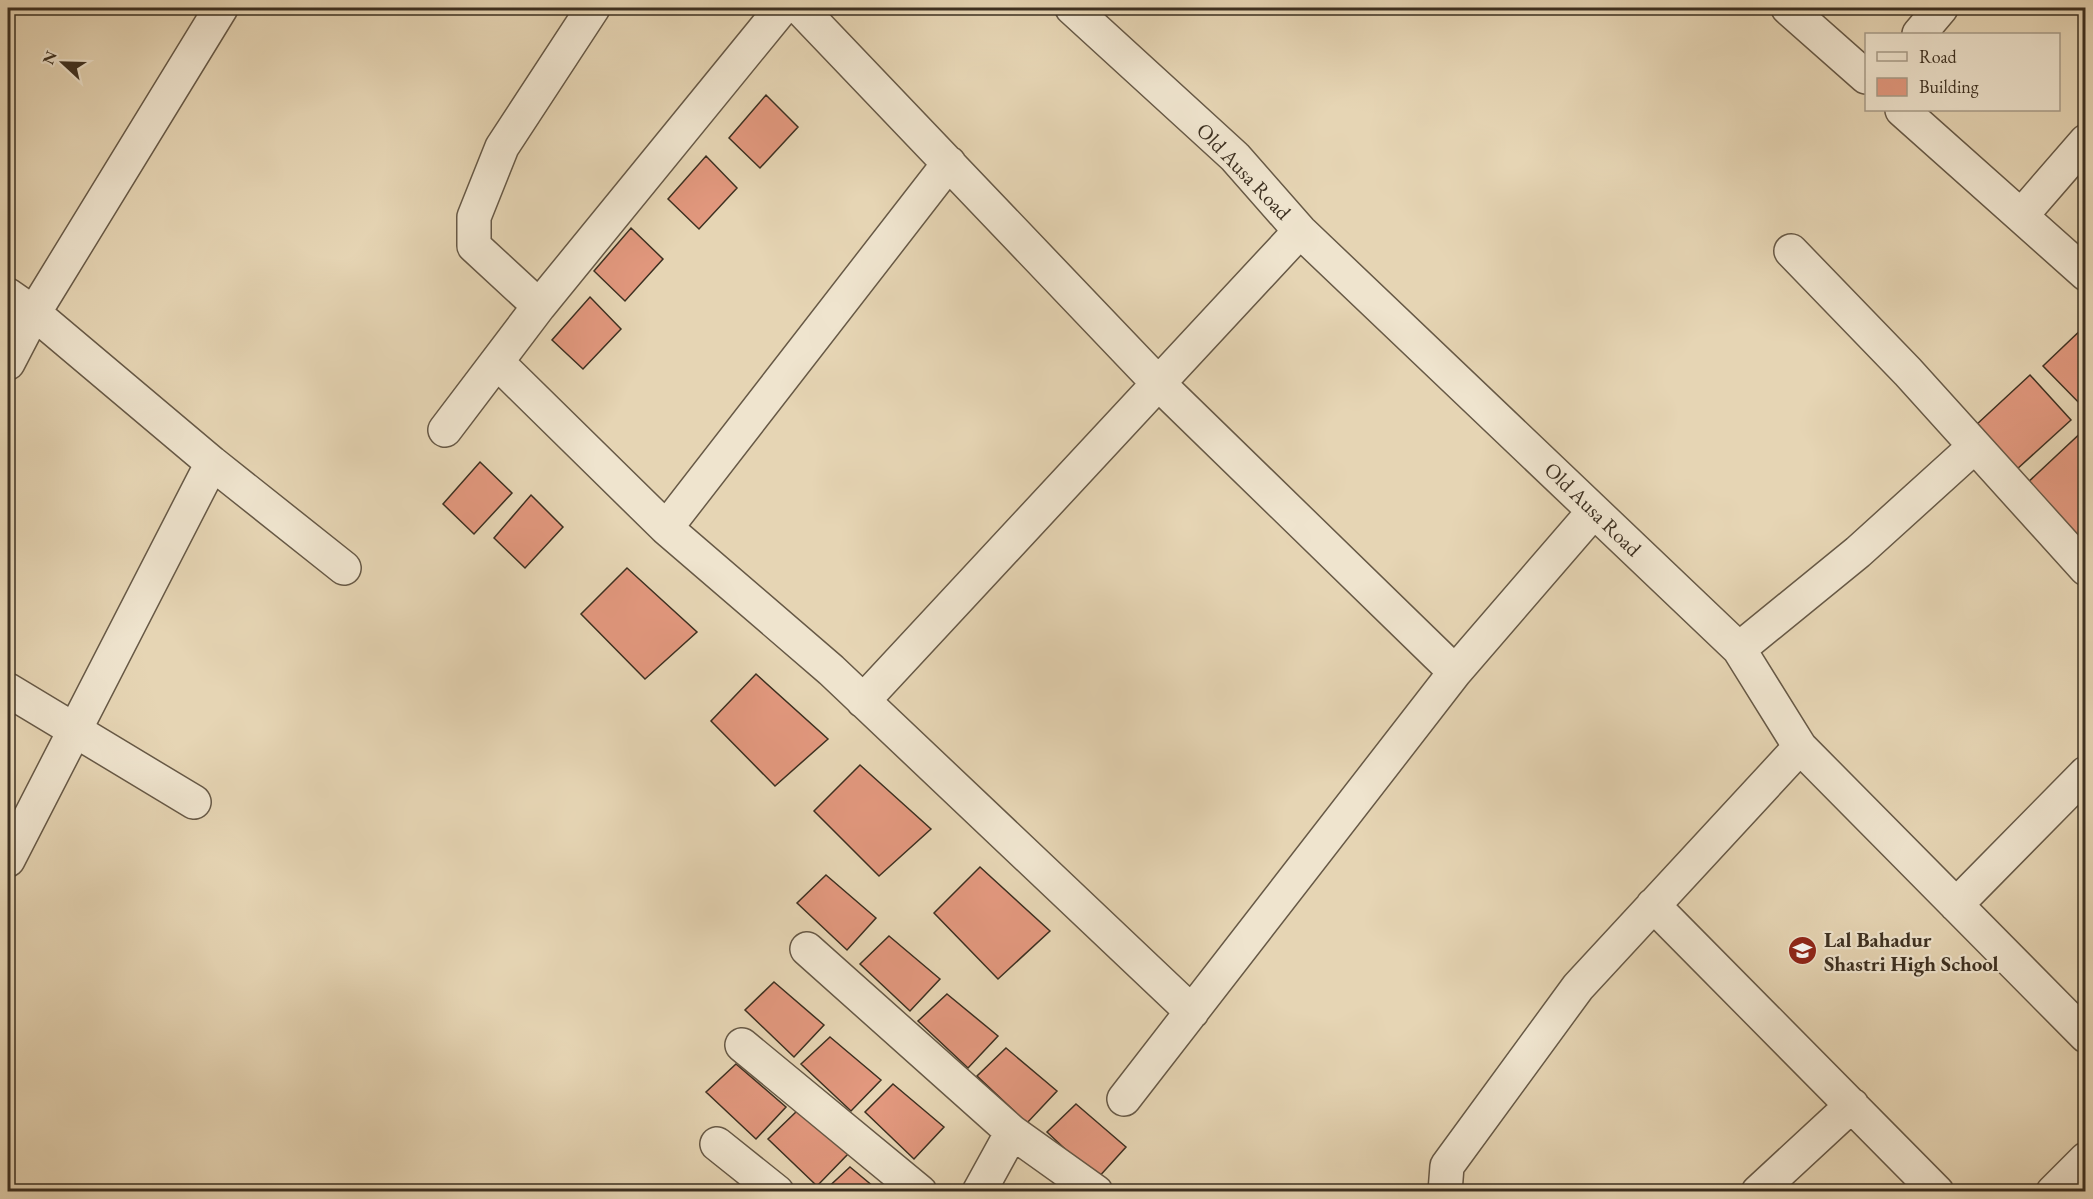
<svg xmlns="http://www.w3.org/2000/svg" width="2093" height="1199" font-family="'EB Garamond',serif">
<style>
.building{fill:#e2987e;stroke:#3d3021;stroke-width:1.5}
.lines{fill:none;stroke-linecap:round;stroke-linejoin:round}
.street-casing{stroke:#675946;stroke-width:36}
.street{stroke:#efe4ce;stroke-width:33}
.labels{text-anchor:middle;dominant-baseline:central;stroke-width:4.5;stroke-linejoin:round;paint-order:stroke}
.street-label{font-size:21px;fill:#3d3021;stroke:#efe4ce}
.poi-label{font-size:21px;font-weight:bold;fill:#3d3021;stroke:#efe4ce;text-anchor:start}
</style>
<rect width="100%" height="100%" fill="#e6d5b4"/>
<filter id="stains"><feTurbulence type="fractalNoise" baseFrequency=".00333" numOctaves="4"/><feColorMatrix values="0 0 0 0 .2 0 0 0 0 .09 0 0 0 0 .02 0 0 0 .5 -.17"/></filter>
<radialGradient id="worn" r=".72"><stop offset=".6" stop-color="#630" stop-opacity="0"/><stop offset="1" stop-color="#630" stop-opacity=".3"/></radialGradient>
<path class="building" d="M 766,95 L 798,127 L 760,168 L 729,138 Z
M 706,156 L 737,188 L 699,229 L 668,199 Z
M 631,228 L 663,259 L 625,301 L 594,271 Z
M 590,297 L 621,329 L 583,369 L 552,340 Z
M 2086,325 L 2086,410 L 2043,366 Z
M 2030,375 L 2071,420 L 2016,470 L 1976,425 Z
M 2086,428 L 2086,547 L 2024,486 Z
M 480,462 L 512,493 L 474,534 L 443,504 Z
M 531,495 L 563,527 L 525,568 L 494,538 Z
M 627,568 L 697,632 L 645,679 L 581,614 Z
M 756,674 L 828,739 L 775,786 L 711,721 Z
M 860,765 L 931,829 L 879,876 L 814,811 Z
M 980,867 L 1050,931 L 998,979 L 934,913 Z
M 826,875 L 876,918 L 847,950 L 797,903 Z
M 889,936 L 940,979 L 910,1011 L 860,964 Z
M 774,982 L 824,1025 L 794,1057 L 745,1010 Z
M 947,994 L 998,1036 L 968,1068 L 918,1021 Z
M 830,1037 L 881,1080 L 851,1111 L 801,1064 Z
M 1006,1048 L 1057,1091 L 1027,1123 L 977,1076 Z
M 736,1064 L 786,1107 L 756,1139 L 706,1092 Z
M 893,1084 L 944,1127 L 914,1159 L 865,1112 Z
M 1076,1104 L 1126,1147 L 1097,1179 L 1047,1132 Z
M 797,1111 L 848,1154 L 817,1186 L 768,1139 Z
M 850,1167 L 880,1192 L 823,1192 Z"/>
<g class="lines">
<defs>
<path id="street" d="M 800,8 L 1158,383 L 1455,672
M 1072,8 L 1235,157 L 1300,231 L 1739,649 L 1800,747 L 2086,1036
M 1788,8 L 1866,77
M 1919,34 L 1941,8
M 1902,110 L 2086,274
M 2021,216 L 2086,141
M 1791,251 L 1908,372 L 2086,569
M 8,295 L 34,313 L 212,463 L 344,568
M 539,306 L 474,246 L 474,217 L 502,147 L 593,8
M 497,362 L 666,528 L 831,670 L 1192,1012
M 8,363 L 34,313 L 221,8
M 445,430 L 539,306 L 782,8
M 666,528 L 949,163
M 1739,649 L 1858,552 L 1975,446
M 8,690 L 194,802
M 863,701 L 1300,231
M 8,860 L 212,463
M 1653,905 L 1937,1192
M 1956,905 L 2086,773
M 807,949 L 1012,1132 L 1096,1192
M 742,1045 L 920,1192
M 1124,1099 L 1455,672 L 1594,511
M 717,1144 L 777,1192
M 979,1192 L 1012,1132
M 1445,1192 L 1447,1166 L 1578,987 L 1800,747
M 1758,1192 L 1852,1105
M 2053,1192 L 2086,1159"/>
</defs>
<use href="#street" class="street-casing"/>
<use href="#street" class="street"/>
</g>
<defs>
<symbol id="school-disc" viewBox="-11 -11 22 22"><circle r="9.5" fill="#8f2418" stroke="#efe4ce"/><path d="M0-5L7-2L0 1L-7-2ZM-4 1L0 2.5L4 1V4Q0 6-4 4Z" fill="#fff"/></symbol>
</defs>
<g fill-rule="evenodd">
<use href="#school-disc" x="1786" y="934" width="33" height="33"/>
</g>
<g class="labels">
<g class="street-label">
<text transform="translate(1244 171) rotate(46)">Old Ausa Road</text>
<text transform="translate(1593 509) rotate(44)">Old Ausa Road</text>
</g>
<g class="poi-label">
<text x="1824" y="939">Lal Bahadur<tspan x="1824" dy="24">Shastri High School</tspan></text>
</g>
</g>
<rect width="2093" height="1199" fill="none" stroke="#e6d5b4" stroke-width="30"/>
<rect x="9" y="9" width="2075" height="1181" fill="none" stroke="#3d3021" stroke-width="3"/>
<rect x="15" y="15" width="2063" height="1169" fill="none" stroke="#3d3021" stroke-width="1.5"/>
<rect x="1865" y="33" width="195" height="78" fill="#efe4ce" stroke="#a89c89" stroke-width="1.5"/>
<rect x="1877" y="52" width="30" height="9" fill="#efe4ce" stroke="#a89c89" stroke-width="1.5"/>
<text x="1919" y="63" font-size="18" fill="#3d3021">Road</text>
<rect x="1877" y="78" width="30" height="18" fill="#e2987e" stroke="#a89c89" stroke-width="1.5"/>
<text x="1919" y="93" font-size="18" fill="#3d3021">Building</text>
<g transform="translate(63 63) rotate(292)" stroke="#efe4ce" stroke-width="4.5" paint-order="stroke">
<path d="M0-4.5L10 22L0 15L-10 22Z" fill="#3d3021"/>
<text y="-9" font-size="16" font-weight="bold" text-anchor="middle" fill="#3d3021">N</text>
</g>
<rect width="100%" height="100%" filter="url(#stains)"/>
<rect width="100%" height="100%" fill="url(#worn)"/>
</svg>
